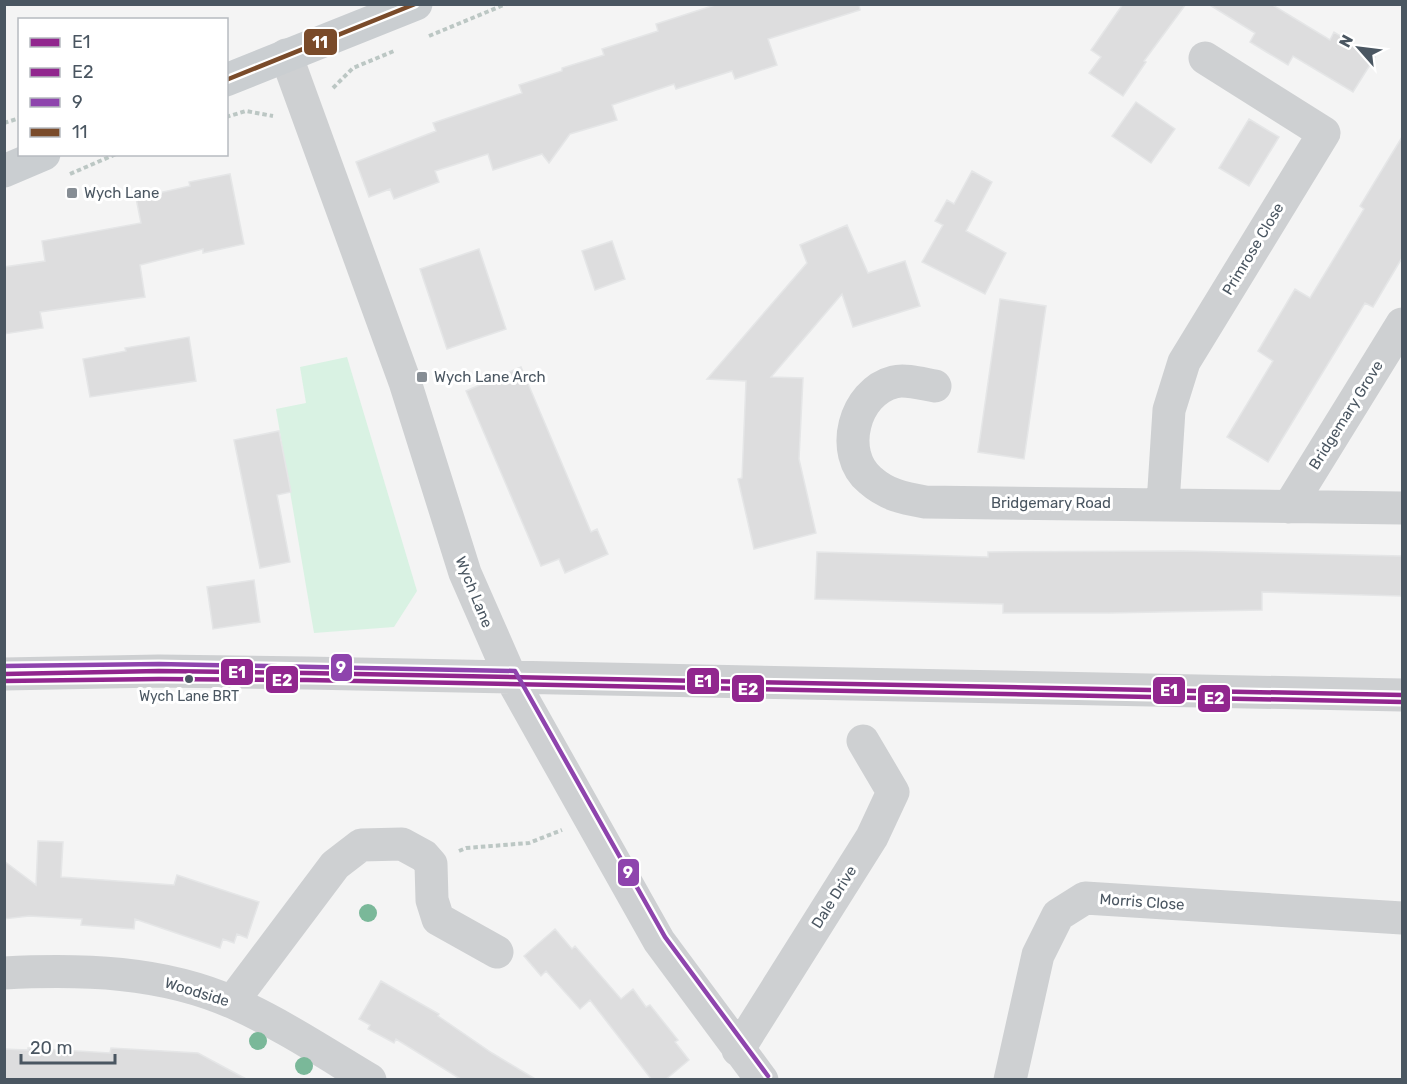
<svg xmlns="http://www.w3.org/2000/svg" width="1407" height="1084" font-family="Rubik,sans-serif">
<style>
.green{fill:#d9f2e3}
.building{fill:#ddddde;stroke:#e5e6e7;stroke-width:1.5}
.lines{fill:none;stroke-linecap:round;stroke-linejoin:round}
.path{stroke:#bcc7c4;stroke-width:4;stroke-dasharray:4.5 3;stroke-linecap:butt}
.minor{stroke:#ced0d2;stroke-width:33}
.major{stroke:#caced1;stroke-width:33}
.bus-1-casing{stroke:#fff;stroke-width:9}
.bus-2-casing{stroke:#fff;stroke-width:9}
.bus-3-casing{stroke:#fff;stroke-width:9}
.bus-4-casing{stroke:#fff;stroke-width:9}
.bus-1{stroke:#91268e;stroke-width:4.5}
.bus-2{stroke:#91268e;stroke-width:4.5}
.bus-3{stroke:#8e44ad;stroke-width:4.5}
.bus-4{stroke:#7a4b2a;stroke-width:4.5}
.tree{fill:#7ab899}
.poi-dot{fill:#868d94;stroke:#fff;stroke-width:2}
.bus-dot{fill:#4a5661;stroke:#fff;stroke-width:2}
.labels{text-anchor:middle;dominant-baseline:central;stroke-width:6;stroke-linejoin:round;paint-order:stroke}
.bus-label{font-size:14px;fill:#4a5661;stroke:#fff}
.poi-label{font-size:15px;fill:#4a5661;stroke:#fff;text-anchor:start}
.street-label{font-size:15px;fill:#4a5661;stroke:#fff}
.line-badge{stroke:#fff;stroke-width:2}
.badge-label{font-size:16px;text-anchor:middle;font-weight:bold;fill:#fff}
</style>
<rect width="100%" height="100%" fill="#f4f4f4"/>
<path class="green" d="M 347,357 L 417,591 L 394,627 L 314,633 L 276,409 L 306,403 L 300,367 Z"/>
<path class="building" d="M 718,4 L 859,4 L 860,10 L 768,39 L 777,65 L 735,79 L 732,71 L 676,89 L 674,84 L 612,105 L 617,120 L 570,134 L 549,163 L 542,154 L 493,170 L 488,154 L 435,171 L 439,182 L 394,199 L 390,189 L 369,197 L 356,162 L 436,131 L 433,123 L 522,93 L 519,85 L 562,71 L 562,68 L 604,55 L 602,49 L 658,31 L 656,24 Z
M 1123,4 L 1186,4 L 1144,61 L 1146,62 L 1123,96 L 1089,73 L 1101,57 L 1091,50 Z
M 1208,4 L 1271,4 L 1330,40 L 1334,32 L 1375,57 L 1353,92 L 1293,56 L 1288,65 L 1268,53 L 1250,42 L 1255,33 Z
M 1136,102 L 1175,129 L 1151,163 L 1112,136 Z
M 1249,119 L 1279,137 L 1249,186 L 1219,168 Z
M 1402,137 L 1402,258 L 1373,307 L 1365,303 L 1268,462 L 1227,437 L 1273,361 L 1258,351 L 1295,289 L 1310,298 L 1364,209 L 1360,206 Z
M 972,171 L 992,182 L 966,231 L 1006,253 L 985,294 L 922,262 L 943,225 L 935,221 L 947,200 L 954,204 Z
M 230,174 L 244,244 L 203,253 L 203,249 L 140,265 L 145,297 L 40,312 L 43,328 L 4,334 L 4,267 L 45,261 L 42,241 L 141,223 L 136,198 L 190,186 L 189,182 Z
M 847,225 L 868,273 L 905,261 L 920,306 L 853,327 L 842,294 L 771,377 L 803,378 L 799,459 L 816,533 L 754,549 L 738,479 L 742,478 L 746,381 L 707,379 L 807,263 L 800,245 Z
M 612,241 L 625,279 L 595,290 L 582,251 Z
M 479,249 L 506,329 L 447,349 L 420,269 Z
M 1000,299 L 1046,306 L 1024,459 L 978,452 Z
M 189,337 L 196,381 L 90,397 L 83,359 L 126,351 L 125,348 Z
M 521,367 L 591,532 L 597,529 L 608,554 L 565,573 L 559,559 L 541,566 L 466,391 Z
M 279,431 L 291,492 L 277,495 L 290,562 L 260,568 L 234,440 Z
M 1183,551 L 1402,556 L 1401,596 L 1262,592 L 1262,610 L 1108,613 L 1003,613 L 1003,604 L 815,599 L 817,552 L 988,557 L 988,552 Z
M 254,580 L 260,622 L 213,629 L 207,587 Z
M 38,841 L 63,842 L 61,877 L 174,885 L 177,875 L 259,902 L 247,938 L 237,934 L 234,943 L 223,939 L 220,948 L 135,919 L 134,929 L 81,925 L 82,919 L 29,916 L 4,919 L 4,861 L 36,885 Z
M 555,929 L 572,949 L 575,946 L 621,999 L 633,989 L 646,1007 L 650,1005 L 678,1040 L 675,1042 L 689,1060 L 665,1080 L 652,1080 L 590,1000 L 580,1009 L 546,971 L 541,976 L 524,956 Z
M 381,981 L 439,1014 L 438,1016 L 492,1053 L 537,1080 L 462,1080 L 396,1039 L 394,1043 L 368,1029 L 370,1025 L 359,1019 Z
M 28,1048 L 110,1053 L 111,1048 L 198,1053 L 248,1080 L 4,1080 L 4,1049 L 28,1050 Z"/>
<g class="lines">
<path class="path" d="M 429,36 L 506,4
M 333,88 L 353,68 L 394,51
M 226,117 L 246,111 L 273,116
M 4,123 L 20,118
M 70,174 L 116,154
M 459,851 L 466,848 L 529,843 L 562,830"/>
<path class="minor" d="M 286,55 L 405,382 L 465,573 L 511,678 L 659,941 L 762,1080
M 935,386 C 923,384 905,379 894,382 C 854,392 838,453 870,480 C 887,495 903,498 925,502 L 1402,508
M 1163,504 L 1169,410 L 1184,362 L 1324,133 L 1205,58
M 1289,507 L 1402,324
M 4,674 L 159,671 L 307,673 L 1402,695
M 4,973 C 82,969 162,971 234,1003 C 281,1024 325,1053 370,1080
M 232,1002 L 335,865 L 361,845 L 402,844 L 424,856 L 431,864 L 432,900 L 438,919 L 497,952
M 738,1050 L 872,837 L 893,792 L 863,741
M 1010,1080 L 1038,955 L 1058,915 L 1085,898 L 1402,918"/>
<path class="major" d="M 226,80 L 416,4
M 4,171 L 44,154"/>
<defs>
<path id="bus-1" d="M 4,674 L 159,671 L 307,673 L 1402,695"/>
<path id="bus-2" d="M 4,681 L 159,679 L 307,680 L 1402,702"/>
<path id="bus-3" d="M 4,666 L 159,664 L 515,671 L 665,937 L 768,1076"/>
<path id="bus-4" d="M 226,80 L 415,4"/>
</defs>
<use href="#bus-1" class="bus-1-casing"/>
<use href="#bus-2" class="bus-2-casing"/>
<use href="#bus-3" class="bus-3-casing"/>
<use href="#bus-4" class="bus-4-casing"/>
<use href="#bus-1" class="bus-1"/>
<use href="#bus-2" class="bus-2"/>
<use href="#bus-3" class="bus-3"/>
<use href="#bus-4" class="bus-4"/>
</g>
<g class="tree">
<circle cx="368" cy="913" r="9"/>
<circle cx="258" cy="1041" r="9"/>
<circle cx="304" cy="1066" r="9"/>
</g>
<g class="poi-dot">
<rect x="66" y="187" width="12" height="12" rx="3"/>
<rect x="416" y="371" width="12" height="12" rx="3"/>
</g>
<circle class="bus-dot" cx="189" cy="679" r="5"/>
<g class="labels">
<g class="bus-label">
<text x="189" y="696">Wych Lane BRT</text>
</g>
<g class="poi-label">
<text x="84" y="193">Wych Lane</text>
<text x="434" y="377">Wych Lane Arch</text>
</g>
<g class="street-label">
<text transform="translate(1253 249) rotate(-59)">Primrose Close</text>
<text transform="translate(1346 415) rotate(-58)">Bridgemary Grove</text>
<text x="1051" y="503">Bridgemary Road</text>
<text transform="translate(474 592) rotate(68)">Wych Lane</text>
<text transform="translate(834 897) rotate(-58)">Dale Drive</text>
<text transform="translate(1142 902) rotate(4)">Morris Close</text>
<text transform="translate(197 992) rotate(17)">Woodside</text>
</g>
</g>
<g class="line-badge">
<rect x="303" y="28" width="35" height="28" rx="6" fill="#7a4b2a"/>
<rect x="330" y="653" width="23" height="29" rx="6" fill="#8e44ad"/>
<rect x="220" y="658" width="34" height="28" rx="6" fill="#91268e"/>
<rect x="265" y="665" width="34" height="29" rx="6" fill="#91268e"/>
<rect x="686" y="667" width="34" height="28" rx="6" fill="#91268e"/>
<rect x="731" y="674" width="34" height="29" rx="6" fill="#91268e"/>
<rect x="1152" y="676" width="34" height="29" rx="6" fill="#91268e"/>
<rect x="1197" y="684" width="34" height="29" rx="6" fill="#91268e"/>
<rect x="617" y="858" width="23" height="29" rx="6" fill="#8e44ad"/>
</g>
<g class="badge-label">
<text x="320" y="48">11</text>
<text x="341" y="673">9</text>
<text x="237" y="678">E1</text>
<text x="282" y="686">E2</text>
<text x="703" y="687">E1</text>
<text x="748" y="695">E2</text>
<text x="1169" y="696">E1</text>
<text x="1214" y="704">E2</text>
<text x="628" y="878">9</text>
</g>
<rect width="1407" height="1084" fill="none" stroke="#4a5661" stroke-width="12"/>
<rect x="18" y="18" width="210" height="138" fill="#ffffff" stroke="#b7bbc0" stroke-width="1.5"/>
<rect x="30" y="38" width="30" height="9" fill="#91268e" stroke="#b7bbc0" stroke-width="1.5"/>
<text x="72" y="48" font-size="18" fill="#4a5661">E1</text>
<rect x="30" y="68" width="30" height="9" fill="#91268e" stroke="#b7bbc0" stroke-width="1.5"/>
<text x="72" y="78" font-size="18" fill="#4a5661">E2</text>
<rect x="30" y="98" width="30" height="9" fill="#8e44ad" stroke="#b7bbc0" stroke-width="1.5"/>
<text x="72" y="108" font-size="18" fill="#4a5661">9</text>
<rect x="30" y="128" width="30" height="9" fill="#7a4b2a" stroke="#b7bbc0" stroke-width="1.5"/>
<text x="72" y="138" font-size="18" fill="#4a5661">11</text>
<g transform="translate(1359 48) rotate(298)" stroke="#ffffff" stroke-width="4.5" paint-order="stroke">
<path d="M0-4.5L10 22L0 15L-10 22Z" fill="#4a5661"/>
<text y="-9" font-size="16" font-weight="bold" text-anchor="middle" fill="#4a5661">N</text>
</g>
<path d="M21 1054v9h94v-9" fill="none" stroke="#4a5661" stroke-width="3"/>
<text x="30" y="1054" font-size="18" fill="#4a5661" stroke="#ffffff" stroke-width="4.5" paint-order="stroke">20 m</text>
</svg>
